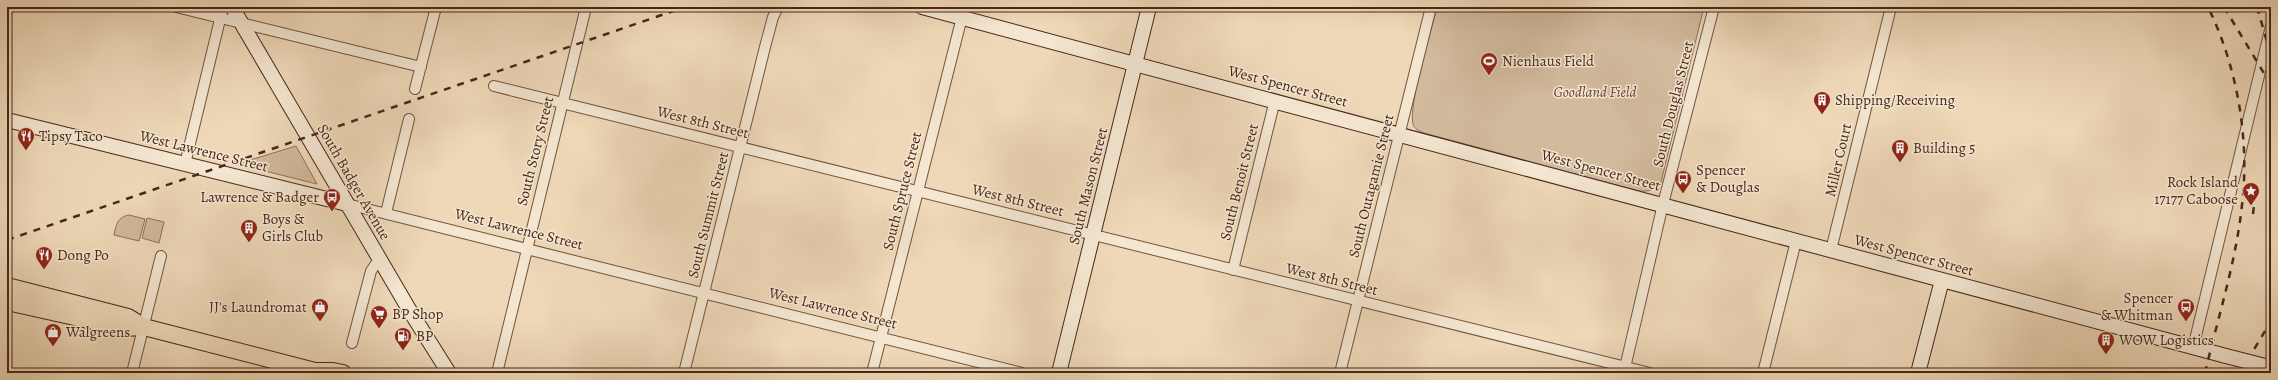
<svg xmlns="http://www.w3.org/2000/svg" width="2278" height="380" font-family="Alegreya,serif">
<style>
.green{fill:#d2ba9d;stroke:#8c705a}
.lines{fill:none;stroke-linecap:round;stroke-linejoin:round}
.street-casing{stroke:#715340;stroke-width:12}
.secondary-casing{stroke:#472718;stroke-width:16}
.primary-casing{stroke:#472718;stroke-width:18}
.street{stroke:#f4e6d1;stroke-width:10}
.secondary{stroke:#f4e6d1;stroke-width:14}
.primary{stroke:#eed8b8;stroke-width:16}
.rail{stroke:#472718;stroke-width:2.5;stroke-dasharray:7 7;stroke-linecap:butt}
.secondary-bridge-casing{stroke:#472718;stroke-width:16;stroke-linecap:butt}
.secondary-bridge{stroke:#f4e6d1;stroke-width:14}
.labels{text-anchor:middle;dominant-baseline:central;stroke-width:3;stroke-linejoin:round;paint-order:stroke}
.poi-label{font-size:15px;fill:#472718;stroke:#f4e6d1;text-anchor:start}
.street-label{font-size:15px;fill:#472718;stroke:#f4e6d1}
.park-label{font-size:15px;font-style:italic;fill:#634433;stroke:#f4e6d1}
</style>
<rect width="100%" height="100%" fill="#eed8b8"/>
<filter id="stains"><feTurbulence type="fractalNoise" baseFrequency=".005" numOctaves="4"/><feColorMatrix values="0 0 0 0 .2 0 0 0 0 .09 0 0 0 0 .02 0 0 0 .5 -.17"/></filter>
<radialGradient id="worn" r=".72"><stop offset=".6" stop-color="#630" stop-opacity="0"/><stop offset="1" stop-color="#630" stop-opacity=".3"/></radialGradient>
<path class="green" d="M 1437,7 L 1704,7 L 1661,182 C 1655,190 1648,192 1639,191 L 1424,133 C 1419,131 1414,129 1413,124 C 1408,106 1432,29 1437,7 Z
M 296,146 L 317,184 L 237,164 Z
M 129,215 L 145,219 L 139,241 L 114,235 C 116,224 118,217 129,215 Z
M 147,218 L 164,222 L 159,243 L 142,238 Z"/>
<g class="lines">
<defs>
<path id="street" d="M 176,7 L 421,67
M 494,86 L 1650,373
M 415,89 L 436,7
M 185,164 L 223,7
M 347,204 L 1022,373
M 386,213 L 409,119
M 1831,250 L 1891,7
M 1233,270 L 1275,100
M 352,343 L 371,271 L 379,259
M 2193,348 L 2271,26
M 1624,372 L 1663,204 L 1714,7
M 132,373 L 161,256
M 497,373 L 586,7
M 684,373 L 765,47 L 773,17 L 778,7
M 872,373 L 962,17
M 1340,373 L 1431,7
M 1763,373 L 1796,241"/>
<path id="secondary" d="M 232,7 L 410,311 L 449,373
M 922,7 L 2226,356
M 7,120 L 347,204
M 1059,373 L 1149,7
M 1918,373 L 1942,280"/>
<path id="primary" d="M 7,286 L 128,317 L 144,327 L 315,371 L 333,371 L 343,373
M 7,302 L 124,328 L 144,327"/>
</defs>
<use href="#street" class="street-casing"/>
<use href="#secondary" class="secondary-casing"/>
<use href="#primary" class="primary-casing"/>
<use href="#street" class="street"/>
<use href="#secondary" class="secondary"/>
<use href="#primary" class="primary"/>
<path class="rail" d="M 2224,7 L 2271,85
M 2257,7 L 2271,56
M 2253,214 L 2255,197
M 7,240 L 685,7
M 2187,373 L 2189,368
M 2205,373 C 2218,317 2236,262 2242,205 C 2250,139 2237,66 2208,7
M 2240,373 L 2271,321"/>
<defs>
<path id="secondary-bridge" d="M 2226,356 L 2269,367"/>
</defs>
<use href="#secondary-bridge" class="secondary-bridge-casing"/>
<use href="#secondary-bridge" class="secondary-bridge"/>
</g>
<defs>
<symbol id="stadium-pin" viewBox="-11 -11 22 30"><path d="M0 17L-7.5 6A9.5 9.5 0 1 1 7.5 6Z" fill="#8f2418" stroke="#f4e6d1"/><path d="M0-5a6.5 5 0 1 0 0 10a6.5 5 0 1 0 0-10ZM-3.5-1.8h7v3.6h-7Z" fill="#fff"/></symbol>
<symbol id="building-pin" viewBox="-11 -11 22 30"><path d="M0 17L-7.5 6A9.5 9.5 0 1 1 7.5 6Z" fill="#8f2418" stroke="#f4e6d1"/><path d="M-4-6H4V6H1V3H-1V6H-4ZM-2.5-4.3h1.7v1.8h-1.7ZM.8-4.3h1.7v1.8H.8ZM-2.5-1h1.7V.8h-1.7ZM.8-1h1.7V.8H.8Z" fill="#fff"/></symbol>
<symbol id="restaurant-pin" viewBox="-11 -11 22 30"><path d="M0 17L-7.5 6A9.5 9.5 0 1 1 7.5 6Z" fill="#8f2418" stroke="#f4e6d1"/><path d="M-5-6h1v4h1v-4h1v4h1v-4h1v5L-1.5 .5V6h-2V.5L-5-1ZM5-6V6H3V1.5H1.5Q1.5-4 5-6Z" fill="#fff"/></symbol>
<symbol id="bus-pin" viewBox="-11 -11 22 30"><path d="M0 17L-7.5 6A9.5 9.5 0 1 1 7.5 6Z" fill="#8f2418" stroke="#f4e6d1"/><path d="M-5-6H5V4H4V6H2V4H-2V6H-4V4H-5ZM-3.5-4V0h7V-4ZM-3.5 1.2v1.5H-2V1.2ZM2 1.2v1.5H3.5V1.2Z" fill="#fff"/></symbol>
<symbol id="sight-pin" viewBox="-11 -11 22 30"><path d="M0 17L-7.5 6A9.5 9.5 0 1 1 7.5 6Z" fill="#8f2418" stroke="#f4e6d1"/><path d="M0-6L1.8-2.2L6-1.7L2.9 1.2L3.7 5.4L0 3.3L-3.7 5.4L-2.9 1.2L-6-1.7L-1.8-2.2Z" fill="#fff"/></symbol>
<symbol id="shop-pin" viewBox="-11 -11 22 30"><path d="M0 17L-7.5 6A9.5 9.5 0 1 1 7.5 6Z" fill="#8f2418" stroke="#f4e6d1"/><path d="M-5-2.5h2.3a2.7 3.5 0 0 1 5.4 0H5L5.5 6h-11ZM-1.5-2.5h3a1.5 2.3 0 0 0-3 0Z" fill="#fff"/></symbol>
<symbol id="supermarket-pin" viewBox="-11 -11 22 30"><path d="M0 17L-7.5 6A9.5 9.5 0 1 1 7.5 6Z" fill="#8f2418" stroke="#f4e6d1"/><path d="M-6-5.5h2.5l.6 2H6L4.5 2H-2.5L-4.4-4H-6ZM-1.5 3.2a1.3 1.3 0 1 0 .1 0ZM3 3.2a1.3 1.3 0 1 0 .1 0Z" fill="#fff"/></symbol>
<symbol id="fuel-pin" viewBox="-11 -11 22 30"><path d="M0 17L-7.5 6A9.5 9.5 0 1 1 7.5 6Z" fill="#8f2418" stroke="#f4e6d1"/><path d="M-5.5-6h7V0h2V4h1.3V-2.5L3-4.5l.8-.8L6-3V5H2.5V1h-1V6h-7ZM-4.2-4.7v3.2H.2V-4.7Z" fill="#fff"/></symbol>
</defs>
<g fill-rule="evenodd">
<use href="#stadium-pin" x="1479" y="51" width="20" height="27"/>
<use href="#building-pin" x="1812" y="90" width="20" height="27"/>
<use href="#restaurant-pin" x="16" y="126" width="20" height="27"/>
<use href="#building-pin" x="1890" y="138" width="20" height="27"/>
<use href="#bus-pin" x="1673" y="169" width="20" height="27"/>
<use href="#sight-pin" x="2241" y="181" width="20" height="27"/>
<use href="#bus-pin" x="322" y="187" width="20" height="27"/>
<use href="#building-pin" x="239" y="218" width="20" height="27"/>
<use href="#restaurant-pin" x="34" y="245" width="20" height="27"/>
<use href="#shop-pin" x="310" y="297" width="20" height="27"/>
<use href="#bus-pin" x="2176" y="297" width="20" height="27"/>
<use href="#supermarket-pin" x="369" y="304" width="20" height="27"/>
<use href="#shop-pin" x="43" y="322" width="20" height="27"/>
<use href="#fuel-pin" x="393" y="326" width="20" height="27"/>
<use href="#building-pin" x="2096" y="330" width="20" height="27"/>
</g>
<g class="labels">
<g class="poi-label">
<text x="1502" y="61">Nienhaus Field</text>
<text x="1835" y="100">Shipping/Receiving</text>
<text x="39" y="136">Tipsy Taco</text>
<text x="1913" y="148">Building 5</text>
<text x="1696" y="170">Spencer<tspan x="1696" dy="17">&amp; Douglas</tspan></text>
<text x="2238" y="182" text-anchor="end">Rock Island<tspan x="2238" dy="17">17177 Caboose</tspan></text>
<text x="319" y="197" text-anchor="end">Lawrence &amp; Badger</text>
<text x="262" y="219">Boys &amp;<tspan x="262" dy="17">Girls Club</tspan></text>
<text x="57" y="255">Dong Po</text>
<text x="2173" y="298" text-anchor="end">Spencer<tspan x="2173" dy="17">&amp; Whitman</tspan></text>
<text x="307" y="307" text-anchor="end">JJ's Laundromat</text>
<text x="392" y="314">BP Shop</text>
<text x="66" y="332">Walgreens</text>
<text x="416" y="336">BP</text>
<text x="2119" y="340">WOW Logistics</text>
</g>
<g class="street-label">
<text transform="translate(1288 86) rotate(15)">West Spencer Street</text>
<text transform="translate(1673 104) rotate(-76)">South Douglas Street</text>
<text transform="translate(703 122) rotate(14)">West 8th Street</text>
<text transform="translate(204 151) rotate(14)">West Lawrence Street</text>
<text transform="translate(535 151) rotate(-76)">South Story Street</text>
<text transform="translate(1838 160) rotate(-77)">Miller Court</text>
<text transform="translate(1601 170) rotate(15)">West Spencer Street</text>
<text transform="translate(354 182) rotate(60)">South Badger Avenue</text>
<text transform="translate(1239 182) rotate(-76)">South Benoit Street</text>
<text transform="translate(1088 186) rotate(-76)">South Mason Street</text>
<text transform="translate(1371 186) rotate(-76)">South Outagamie Street</text>
<text transform="translate(902 191) rotate(-76)">South Spruce Street</text>
<text transform="translate(1018 200) rotate(14)">West 8th Street</text>
<text transform="translate(708 215) rotate(-76)">South Summit Street</text>
<text transform="translate(519 229) rotate(14)">West Lawrence Street</text>
<text transform="translate(1914 255) rotate(15)">West Spencer Street</text>
<text transform="translate(1332 279) rotate(14)">West 8th Street</text>
<text transform="translate(833 308) rotate(14)">West Lawrence Street</text>
</g>
<g class="park-label">
<text x="1595" y="92">Goodland Field</text>
</g>
</g>
<rect width="2278" height="380" fill="none" stroke="#eed8b8" stroke-width="24"/>
<rect x="8" y="8" width="2262" height="364" fill="none" stroke="#472718" stroke-width="2"/>
<rect x="12" y="12" width="2254" height="356" fill="none" stroke="#472718"/>
<rect width="100%" height="100%" filter="url(#stains)"/>
<rect width="100%" height="100%" fill="url(#worn)"/>
</svg>
